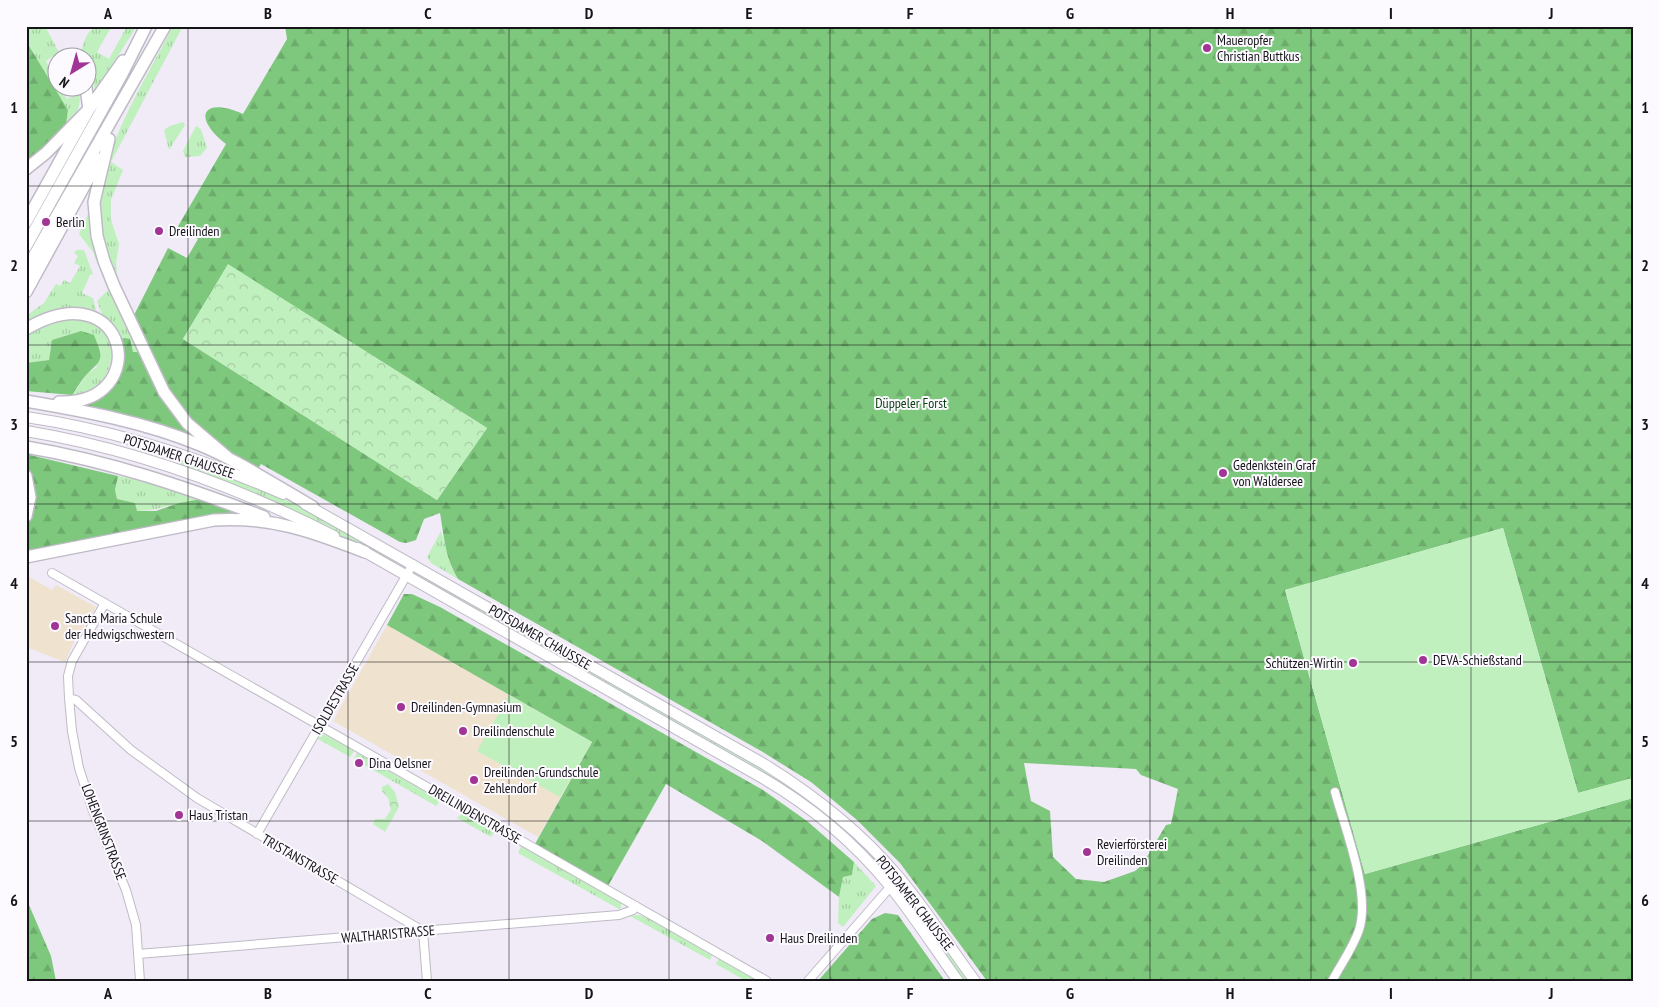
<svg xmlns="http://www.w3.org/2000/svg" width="1659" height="1007" font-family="'PT Sans Narrow',sans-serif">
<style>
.education{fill:#efe2ce}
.grass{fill:url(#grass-tufts)}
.forest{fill:url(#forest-firs);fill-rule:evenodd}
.park{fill:url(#park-crowns)}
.pitch{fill:#c1f0bf}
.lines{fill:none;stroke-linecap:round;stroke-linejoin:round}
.minor-casing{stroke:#bfbbc6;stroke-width:10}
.major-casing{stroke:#bfbbc6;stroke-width:12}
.highway-casing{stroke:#bfbbc6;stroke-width:14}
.minor{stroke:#fff;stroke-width:8}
.major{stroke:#fff;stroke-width:10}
.highway{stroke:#fff;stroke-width:11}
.grid{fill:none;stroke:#151418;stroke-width:1;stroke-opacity:0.55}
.poi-dot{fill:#a13595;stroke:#fcfaff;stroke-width:2}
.labels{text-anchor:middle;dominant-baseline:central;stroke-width:4;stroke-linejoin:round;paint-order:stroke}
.poi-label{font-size:14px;fill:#151418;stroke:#fcfaff;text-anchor:start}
.park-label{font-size:14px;fill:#0a3f0e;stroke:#fcfaff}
.street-label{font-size:14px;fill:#151418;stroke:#fcfaff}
.neatline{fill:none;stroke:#151418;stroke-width:2}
.grid-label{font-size:16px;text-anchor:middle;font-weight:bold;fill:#151418}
</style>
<defs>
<pattern id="grass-tufts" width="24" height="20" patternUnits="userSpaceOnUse" patternTransform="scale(1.25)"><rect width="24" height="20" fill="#c1f0bf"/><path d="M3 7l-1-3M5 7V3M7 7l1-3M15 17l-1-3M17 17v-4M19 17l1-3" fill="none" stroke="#a5cda3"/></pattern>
<pattern id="forest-firs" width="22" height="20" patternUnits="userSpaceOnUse" patternTransform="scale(1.25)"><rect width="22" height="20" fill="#7ec87d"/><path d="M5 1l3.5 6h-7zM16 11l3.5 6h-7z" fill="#6cab6b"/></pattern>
<pattern id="park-crowns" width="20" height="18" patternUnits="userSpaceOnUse" patternTransform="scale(1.25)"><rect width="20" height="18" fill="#c1f0bf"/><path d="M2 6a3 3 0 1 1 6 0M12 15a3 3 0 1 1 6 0" fill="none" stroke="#a5cda3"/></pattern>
</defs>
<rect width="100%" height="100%" fill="#f0ebf7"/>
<path class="education" d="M 26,575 L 52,590 L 56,585 L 96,607 L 73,644 L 65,662 L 26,647 Z
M 387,625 L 592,742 L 538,837 L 333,721 Z"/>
<path class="grass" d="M 26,26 L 45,26 L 59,52 L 46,61 L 57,83 L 58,88 L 60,88 L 67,99 L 74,96 L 69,88 L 76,88 C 85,102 77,114 66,125 L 68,110 L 26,41 Z
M 108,26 L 110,29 L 97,52 L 109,59 L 127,26 L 137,26 L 95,92 C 93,79 88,70 88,58 L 81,57 L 80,55 C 87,36 85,26 108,26 Z
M 173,26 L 183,26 L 111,162 L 123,170 L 111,200 L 111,220 L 119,244 L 116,263 L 118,284 C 107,257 96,228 100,198 C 108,136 145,81 173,26 Z
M 183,122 L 185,125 L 169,150 L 164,130 L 170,126 Z
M 196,126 L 201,129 L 207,148 L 200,156 L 185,157 L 183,151 Z
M 90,210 L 104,275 L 138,352 L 133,353 L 125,338 L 120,339 L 114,327 L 103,317 L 97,301 L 108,290 L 93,252 L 79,234 Z
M 76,250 L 84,250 L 93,274 L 90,275 L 82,293 L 93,298 L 97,314 C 77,298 45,313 26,324 L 26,316 L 44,303 L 56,284 L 60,286 L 64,280 L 70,283 L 80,266 L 74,263 L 78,256 L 74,253 Z
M 63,319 C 71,319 83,318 90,321 C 128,339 111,395 72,395 L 88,373 L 97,367 L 81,331 L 52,340 L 49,360 L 26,363 L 26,335 Z
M 181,458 L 262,489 L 300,506 L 398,560 L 395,565 L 325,527 L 179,465 Z
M 118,476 L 161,485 L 201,499 C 178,502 160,511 136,511 L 135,503 L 117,499 L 115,490 Z
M 441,531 L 452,569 L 458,579 L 431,563 L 427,557 Z
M 422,574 L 772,773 L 840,822 L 889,870 L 884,874 L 833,824 L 419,579 Z
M 324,734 L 354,751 L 350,757 L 316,738 Z
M 357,753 L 440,800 L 436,806 L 354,759 Z
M 463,813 L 495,831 L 491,837 L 457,818 Z
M 521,846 L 621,902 L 621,908 L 619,909 L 518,853 Z
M 854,862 L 876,886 L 843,927 L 838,923 L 839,897 L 843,876 L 852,875 Z
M 899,883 L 971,981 L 962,981 L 894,887 Z
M 638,915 L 650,918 L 713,954 L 710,960 L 630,916 Z
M 719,958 L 760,981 L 746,981 L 716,964 Z"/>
<path class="forest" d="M 285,26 L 1633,26 L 1633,778 L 1578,793 L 1503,528 L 1285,590 L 1365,874 L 1633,798 L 1633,981 L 987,981 L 900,863 L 857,820 L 811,782 L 761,751 L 458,579 C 445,558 444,536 440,513 L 424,519 L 416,540 L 406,543 L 400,542 L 261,464 L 258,469 C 235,456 210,442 192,422 C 165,391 150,353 133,317 L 168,248 L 187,258 L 198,239 L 177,228 L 226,144 C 191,117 203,96 243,114 L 287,39 ZM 228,265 L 487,428 L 437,500 L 183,339 ZM 1024,763 L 1136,769 L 1141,775 L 1178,789 L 1171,824 L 1166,825 L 1142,865 L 1135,871 L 1104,882 L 1076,879 L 1053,857 L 1050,811 L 1031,801 Z
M 26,41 L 68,110 L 66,125 L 54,141 L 26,163 Z
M 81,331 L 94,335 C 102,356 105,358 88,373 C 82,379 77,388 72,395 L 26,391 L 26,363 L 49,360 L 52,340 Z
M 125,338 L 130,339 L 133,352 L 138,352 C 152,384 169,411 191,437 L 81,406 C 115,394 129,374 120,339 Z
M 26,454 L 118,476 L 115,490 L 117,499 L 135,503 L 137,511 L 156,511 L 179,503 L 201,499 L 235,512 L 26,552 C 26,545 25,536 26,529 C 28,519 36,511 36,499 C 35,483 26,469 26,454 Z
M 404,594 L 412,594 L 440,607 L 763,790 L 807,821 L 854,862 L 852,875 L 843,877 L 839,897 L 762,841 L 666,784 L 608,886 L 535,844 L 592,742 L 387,625 Z
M 26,898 L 51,956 L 56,981 L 26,981 Z
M 885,913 L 898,915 L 945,981 L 818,981 L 872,919 Z"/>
<path class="park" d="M 228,264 L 487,428 L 437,500 L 183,339 Z
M 388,784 L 395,792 L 399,807 L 385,832 L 373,824 L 375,819 L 385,819 L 391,810 L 388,798 L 382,791 L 382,787 Z"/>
<path class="pitch" d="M 1503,528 L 1578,793 L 1633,778 L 1633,798 L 1365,874 L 1285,590 Z
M 509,695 L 592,742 L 560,797 L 477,751 Z"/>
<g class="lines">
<defs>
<path id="minor" d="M 52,573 L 767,981
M 105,603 L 72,661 L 68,676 L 69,698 L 72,731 L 79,768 L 93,811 L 126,890 L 136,925 L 140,981
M 69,698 L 76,700 L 131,750 L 197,798 L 423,931 L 427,981
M 257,834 L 413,564
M 138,954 L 619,915 L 633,910 L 636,906
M 808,981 L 899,877
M 1332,981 C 1341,964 1353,948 1359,930 C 1371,893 1345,829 1335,792"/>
<path id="major" d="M 26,417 C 115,430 201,458 283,494
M 26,431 C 135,449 236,486 334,536
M 305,504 L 764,764 C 814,795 860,831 898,876 C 926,909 949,946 975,981
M 358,548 L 759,776 C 808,804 853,841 889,885 C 914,916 935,949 958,981"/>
<path id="highway" d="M 109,139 L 94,202 L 97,236 L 104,261 L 114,286 L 164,392 L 187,423 L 227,457
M 26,169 L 46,153 L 89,109 L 86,88
M 26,222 L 89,109 L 123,61
M 26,246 L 122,74 L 146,26
M 26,270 L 165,26
M 26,292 L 99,159
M 26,329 C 129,269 154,405 59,402
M 26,401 C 84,411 145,422 200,445 C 239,461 276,486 313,507
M 26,447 C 109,461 186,487 264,517
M 26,476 L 30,497 L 26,516
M 26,557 L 214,520 C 271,516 313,532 365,552"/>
</defs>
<use href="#minor" class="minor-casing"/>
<use href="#major" class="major-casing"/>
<use href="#highway" class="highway-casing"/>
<use href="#minor" class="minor"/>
<use href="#major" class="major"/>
<use href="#highway" class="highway"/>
</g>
<path class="grid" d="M 188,26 L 188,981M 348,26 L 348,981M 509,26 L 509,981M 669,26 L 669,981M 830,26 L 830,981M 990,26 L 990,981M 1150,26 L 1150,981M 1311,26 L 1311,981M 1471,26 L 1471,981M 26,186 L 1633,186M 26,345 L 1633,345M 26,504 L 1633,504M 26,662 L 1633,662M 26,821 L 1633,821"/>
<g class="poi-dot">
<circle cx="1207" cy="48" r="5"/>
<circle cx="46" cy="222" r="5"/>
<circle cx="159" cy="231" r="5"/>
<circle cx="1223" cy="473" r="5"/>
<circle cx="55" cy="626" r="5"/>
<circle cx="1423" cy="660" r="5"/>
<circle cx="1353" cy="663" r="5"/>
<circle cx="401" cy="707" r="5"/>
<circle cx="463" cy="731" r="5"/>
<circle cx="359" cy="763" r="5"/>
<circle cx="474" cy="780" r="5"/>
<circle cx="179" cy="815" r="5"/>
<circle cx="1087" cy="852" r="5"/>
<circle cx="770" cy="938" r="5"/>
</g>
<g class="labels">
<g class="poi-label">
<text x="1217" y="40">Maueropfer<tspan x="1217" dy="16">Christian Buttkus</tspan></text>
<text x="56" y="222">Berlin</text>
<text x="169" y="231">Dreilinden</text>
<text x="1233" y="465">Gedenkstein Graf<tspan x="1233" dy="16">von Waldersee</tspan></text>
<text x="65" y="618">Sancta Maria Schule<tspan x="65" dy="16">der Hedwigschwestern</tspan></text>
<text x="1433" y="660">DEVA-Schießstand</text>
<text x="1343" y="663" text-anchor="end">Schützen-Wirtin</text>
<text x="411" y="707">Dreilinden-Gymnasium</text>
<text x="473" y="731">Dreilindenschule</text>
<text x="369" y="763">Dina Oelsner</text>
<text x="484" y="772">Dreilinden-Grundschule<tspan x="484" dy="16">Zehlendorf</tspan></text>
<text x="189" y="815">Haus Tristan</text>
<text x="1097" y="844">Revierförsterei<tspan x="1097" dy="16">Dreilinden</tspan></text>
<text x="780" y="938">Haus Dreilinden</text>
</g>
<g class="park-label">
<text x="911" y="403">Düppeler Forst</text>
</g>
<g class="street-label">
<text transform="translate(179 456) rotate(18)">POTSDAMER CHAUSSEE</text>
<text transform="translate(540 637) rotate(30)">POTSDAMER CHAUSSEE</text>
<text transform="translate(335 699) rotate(-60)">ISOLDESTRASSE</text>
<text transform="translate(475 814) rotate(30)">DREILINDENSTRASSE</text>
<text transform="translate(104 832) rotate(69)">LOHENGRINSTRASSE</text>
<text transform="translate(300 859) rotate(30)">TRISTANSTRASSE</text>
<text transform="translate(915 903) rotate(52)">POTSDAMER CHAUSSEE</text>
<text transform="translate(388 934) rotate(-5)">WALTHARISTRASSE</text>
</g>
</g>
<rect width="1659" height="1007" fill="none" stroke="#fcfaff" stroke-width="55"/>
<g transform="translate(72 72) rotate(217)"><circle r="24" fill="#fcfaff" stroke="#a09ea3"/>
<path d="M0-4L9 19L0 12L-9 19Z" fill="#a13595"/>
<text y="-8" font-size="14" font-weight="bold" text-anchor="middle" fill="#151418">N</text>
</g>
<rect x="28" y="28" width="1604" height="952" class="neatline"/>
<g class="grid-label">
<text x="108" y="19">A</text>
<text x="268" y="19">B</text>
<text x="428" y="19">C</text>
<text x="589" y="19">D</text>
<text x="749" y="19">E</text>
<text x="910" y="19">F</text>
<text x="1070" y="19">G</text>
<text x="1230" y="19">H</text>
<text x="1391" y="19">I</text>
<text x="1551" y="19">J</text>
<text x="14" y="113">1</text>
<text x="1645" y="113">1</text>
<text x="14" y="271">2</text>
<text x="1645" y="271">2</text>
<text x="14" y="430">3</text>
<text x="1645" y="430">3</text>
<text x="14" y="589">4</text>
<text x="1645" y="589">4</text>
<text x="14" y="747">5</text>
<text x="1645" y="747">5</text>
<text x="14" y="906">6</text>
<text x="1645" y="906">6</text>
<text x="108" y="999">A</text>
<text x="268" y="999">B</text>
<text x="428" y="999">C</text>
<text x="589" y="999">D</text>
<text x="749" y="999">E</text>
<text x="910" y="999">F</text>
<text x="1070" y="999">G</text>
<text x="1230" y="999">H</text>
<text x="1391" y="999">I</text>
<text x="1551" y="999">J</text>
</g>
</svg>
